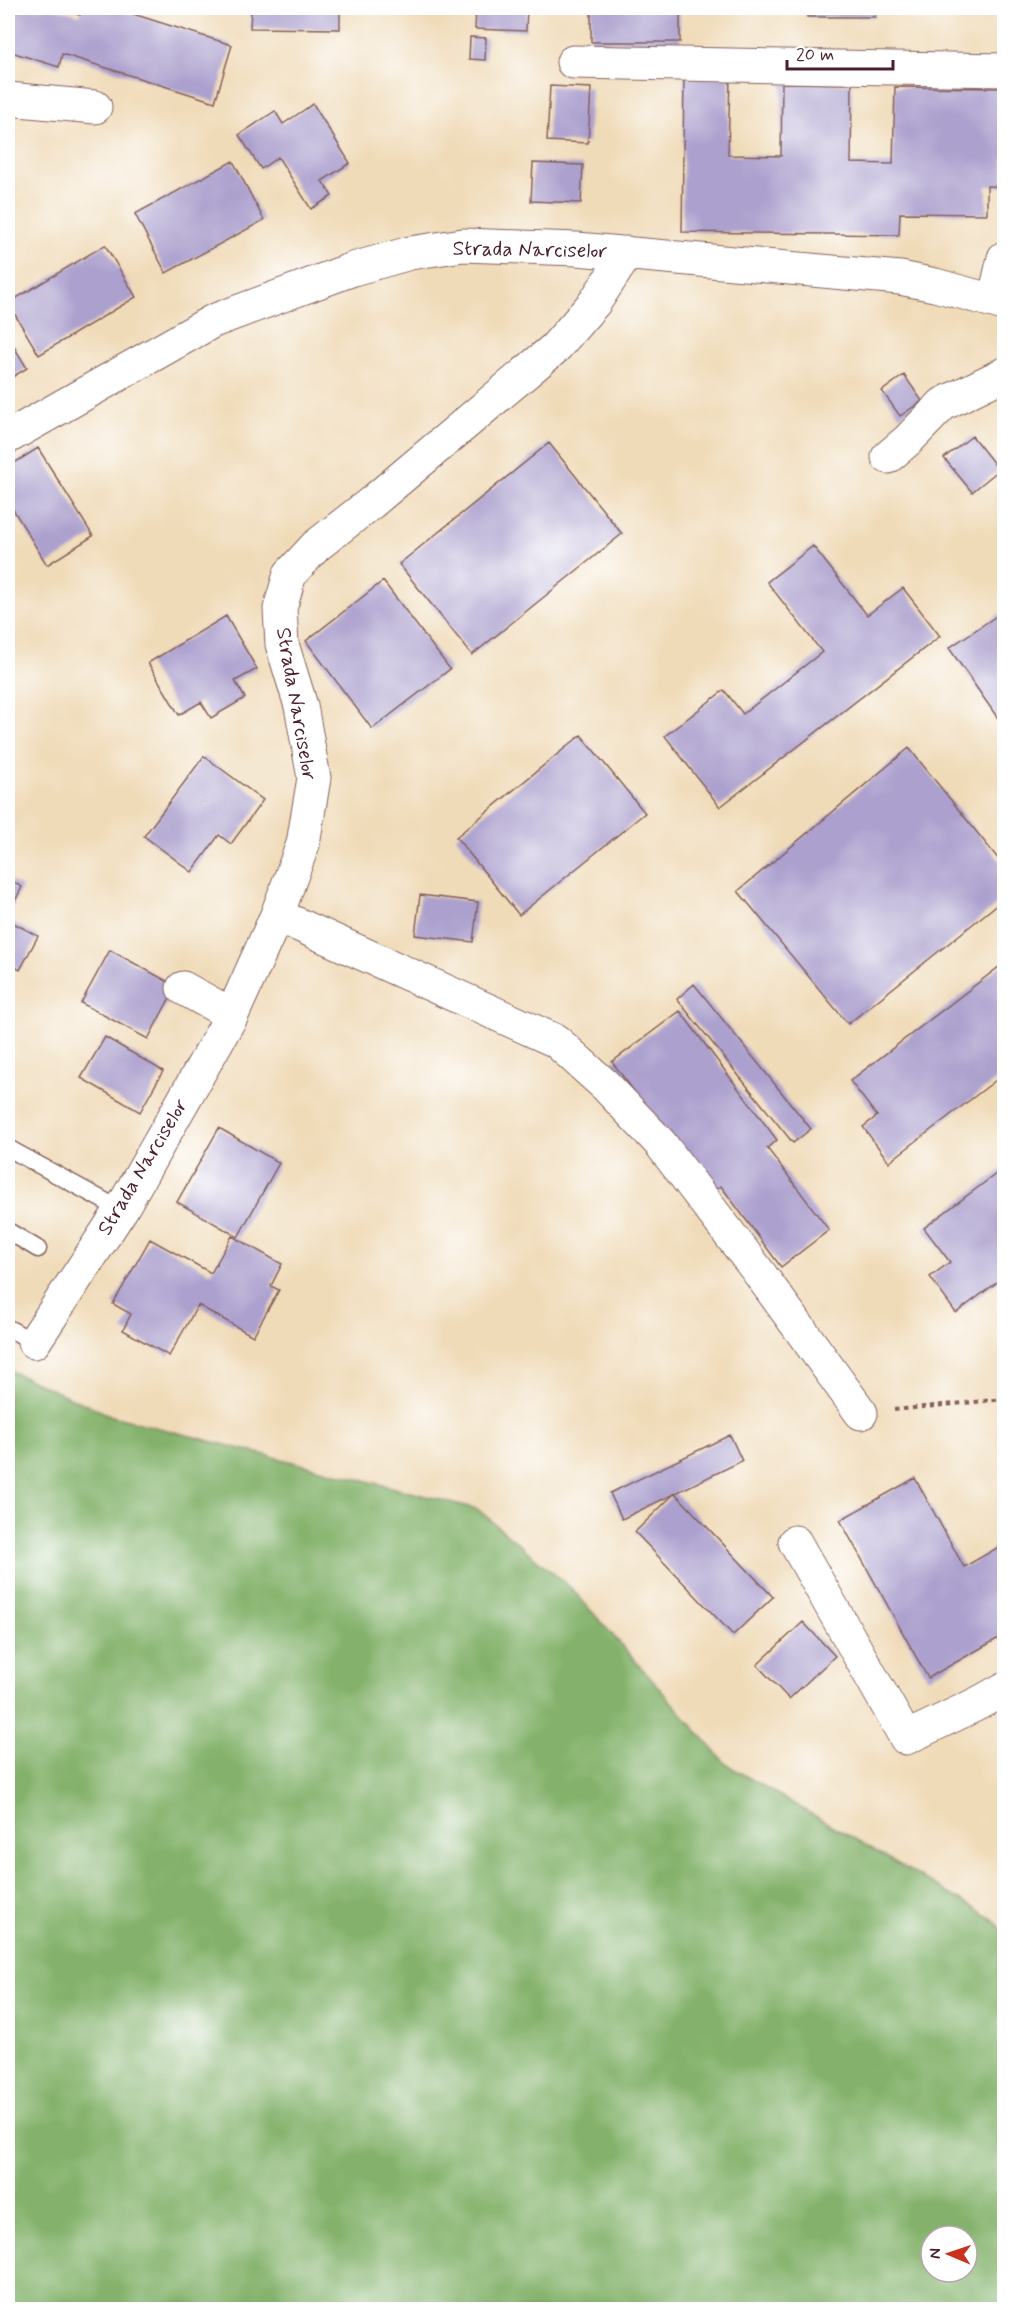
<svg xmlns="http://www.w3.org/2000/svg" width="1012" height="2317" font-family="Mynerve,sans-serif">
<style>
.forest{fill:#84b26c;stroke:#67684c;stroke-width:1.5;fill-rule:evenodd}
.building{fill:#aca0ce}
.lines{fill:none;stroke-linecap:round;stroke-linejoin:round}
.service-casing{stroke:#84615d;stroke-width:19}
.minor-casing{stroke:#84615d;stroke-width:35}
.path{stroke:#84615d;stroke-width:4;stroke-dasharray:4.5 4.5;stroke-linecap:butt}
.service{stroke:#fff;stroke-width:16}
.minor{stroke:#fff;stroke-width:33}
.labels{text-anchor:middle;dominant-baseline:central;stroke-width:4.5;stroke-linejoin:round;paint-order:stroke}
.street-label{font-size:21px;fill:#4a1f2b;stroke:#fff}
</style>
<rect width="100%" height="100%" fill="#fff"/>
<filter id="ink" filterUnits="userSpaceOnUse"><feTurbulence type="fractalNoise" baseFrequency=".0167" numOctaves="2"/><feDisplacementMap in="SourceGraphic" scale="12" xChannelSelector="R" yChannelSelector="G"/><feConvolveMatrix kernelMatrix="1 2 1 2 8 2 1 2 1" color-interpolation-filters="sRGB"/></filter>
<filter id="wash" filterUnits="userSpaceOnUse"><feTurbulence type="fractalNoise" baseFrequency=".008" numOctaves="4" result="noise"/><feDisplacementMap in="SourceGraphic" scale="24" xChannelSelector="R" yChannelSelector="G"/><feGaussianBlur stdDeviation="1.35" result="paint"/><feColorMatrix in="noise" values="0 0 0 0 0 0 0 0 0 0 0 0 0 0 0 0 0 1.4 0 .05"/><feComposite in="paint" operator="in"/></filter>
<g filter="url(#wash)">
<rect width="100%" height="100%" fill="#f0dbb9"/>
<path class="forest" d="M 8,1370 L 112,1416 L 477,1509 L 572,1589 L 727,1765 L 993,1919 L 1004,1932 L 1004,2309 L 8,2309 ZM 931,2236 L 967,2236 L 967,2272 L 931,2272 Z"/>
<g id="blocks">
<path class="building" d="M 8,8 L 54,8 L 80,15 L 83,8 L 114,8 L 232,45 L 215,102 L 62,54 L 59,67 L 8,51 Z
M 251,8 L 340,8 L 340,29 L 250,28 Z
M 476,8 L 527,8 L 526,31 L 475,29 Z
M 591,8 L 680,8 L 680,42 L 591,42 Z
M 807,8 L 875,8 L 875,17 L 807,17 Z
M 470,37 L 486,38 L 485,60 L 469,59 Z
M 684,76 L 730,77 L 728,155 L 781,156 L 782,83 L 852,84 L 851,163 L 893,164 L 895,87 L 1004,88 L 1004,187 L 987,186 L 987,214 L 900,213 L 899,235 L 682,232 Z
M 550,86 L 591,88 L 588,143 L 547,141 Z
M 313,104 L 350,163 L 322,181 L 332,196 L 311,209 L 278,157 L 261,169 L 239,135 L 275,111 L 283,124 Z
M 233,161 L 264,220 L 166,273 L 135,214 Z
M 533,163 L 583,165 L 581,203 L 531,201 Z
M 105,245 L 136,297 L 39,355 L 8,303 Z
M 8,337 L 27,368 L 8,380 Z
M 904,375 L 922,401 L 900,416 L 882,391 Z
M 972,436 L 999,470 L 972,492 L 944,458 Z
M 549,443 L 622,534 L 472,655 L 399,564 Z
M 38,448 L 93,536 L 47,565 L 8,501 L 8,467 Z
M 813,546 L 867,615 L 903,588 L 940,636 L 720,807 L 665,736 L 724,690 L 743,714 L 822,652 L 767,582 Z
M 383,581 L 450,669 L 372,729 L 306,641 Z
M 1001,613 L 1004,618 L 1004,727 L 949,648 Z
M 226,616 L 257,669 L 235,681 L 245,698 L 211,718 L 201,702 L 179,715 L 148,663 Z
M 581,735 L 645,813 L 519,915 L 456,837 Z
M 909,748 L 1004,866 L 1004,899 L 848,1024 L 738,891 Z
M 204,756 L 263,800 L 231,844 L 219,835 L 192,872 L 144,836 Z
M 8,879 L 22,887 L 8,915 Z
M 420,895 L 478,902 L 473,942 L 415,935 Z
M 8,920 L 38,936 L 20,970 L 8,963 Z
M 110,950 L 176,986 L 148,1039 L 81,1003 Z
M 1004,963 L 1004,1074 L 889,1162 L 863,1127 L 877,1116 L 850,1081 Z
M 694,984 L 811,1129 L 793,1143 L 677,999 Z
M 680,1011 L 777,1140 L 767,1148 L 829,1230 L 781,1267 L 721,1186 L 711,1193 L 612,1062 Z
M 105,1037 L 163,1071 L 140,1112 L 81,1078 Z
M 219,1128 L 279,1163 L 238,1237 L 177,1202 Z
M 1004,1168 L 1004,1277 L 956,1313 L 930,1277 L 950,1262 L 924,1228 Z
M 232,1236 L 282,1264 L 271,1286 L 279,1290 L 253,1336 L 198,1305 L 169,1356 L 123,1330 L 131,1314 L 113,1304 L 150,1239 L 211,1273 Z
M 730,1435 L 742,1461 L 622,1519 L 610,1493 Z
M 915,1478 L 964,1567 L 1004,1544 L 1004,1635 L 928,1678 L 840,1520 Z
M 675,1493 L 773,1597 L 733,1635 L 635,1532 Z
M 803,1622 L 835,1656 L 789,1699 L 757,1665 Z"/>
</g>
</g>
<g filter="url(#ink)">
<use href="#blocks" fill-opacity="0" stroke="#84615d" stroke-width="1.5"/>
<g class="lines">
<defs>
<path id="service" d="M 8,1148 L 121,1210
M 8,1231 L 38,1249
M 8,1328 L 34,1342"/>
<path id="minor" d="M 573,62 L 1004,70
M 8,99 L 95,107
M 994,301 L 1004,258
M 8,437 L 213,321 L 353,269 L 410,253 L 463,245 L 577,249 L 900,278 L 935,285 L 1004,304
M 888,457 L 908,440 L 943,404 L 1004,374
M 277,915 L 556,1041 L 606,1086 L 660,1143 L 757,1270 L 861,1413
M 183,988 L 232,1015
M 34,1342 L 121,1210 L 232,1015 L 277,915 L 303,844 L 314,778 L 301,706 L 282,644 L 280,609 L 290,574 L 316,546 L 371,503 L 555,348 L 595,302 L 627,253
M 795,1542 L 906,1738 L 977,1704 L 1004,1689"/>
</defs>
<use href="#service" class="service-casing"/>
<use href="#minor" class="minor-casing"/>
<path class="path" d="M 894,1410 L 1004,1399"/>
<use href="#service" class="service"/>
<use href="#minor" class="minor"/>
</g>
</g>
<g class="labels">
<g class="street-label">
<text transform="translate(530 250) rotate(1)">Strada Narciselor</text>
<text transform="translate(296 704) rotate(80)">Strada Narciselor</text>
<text transform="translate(143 1167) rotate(-59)">Strada Narciselor</text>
</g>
</g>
<rect width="1012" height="2317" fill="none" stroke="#fff" stroke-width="30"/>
<g transform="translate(949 2254) rotate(272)"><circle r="28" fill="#ffffff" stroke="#b7a5aa" stroke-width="1.5"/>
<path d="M0-4.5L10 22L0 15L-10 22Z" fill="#c8321e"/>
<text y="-9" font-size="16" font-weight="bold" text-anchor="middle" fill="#4a1f2b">N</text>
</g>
<path d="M787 60v9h106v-9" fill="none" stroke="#4a1f2b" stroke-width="3"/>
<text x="796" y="60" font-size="18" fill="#4a1f2b" stroke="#ffffff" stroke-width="4.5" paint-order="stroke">20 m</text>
</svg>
